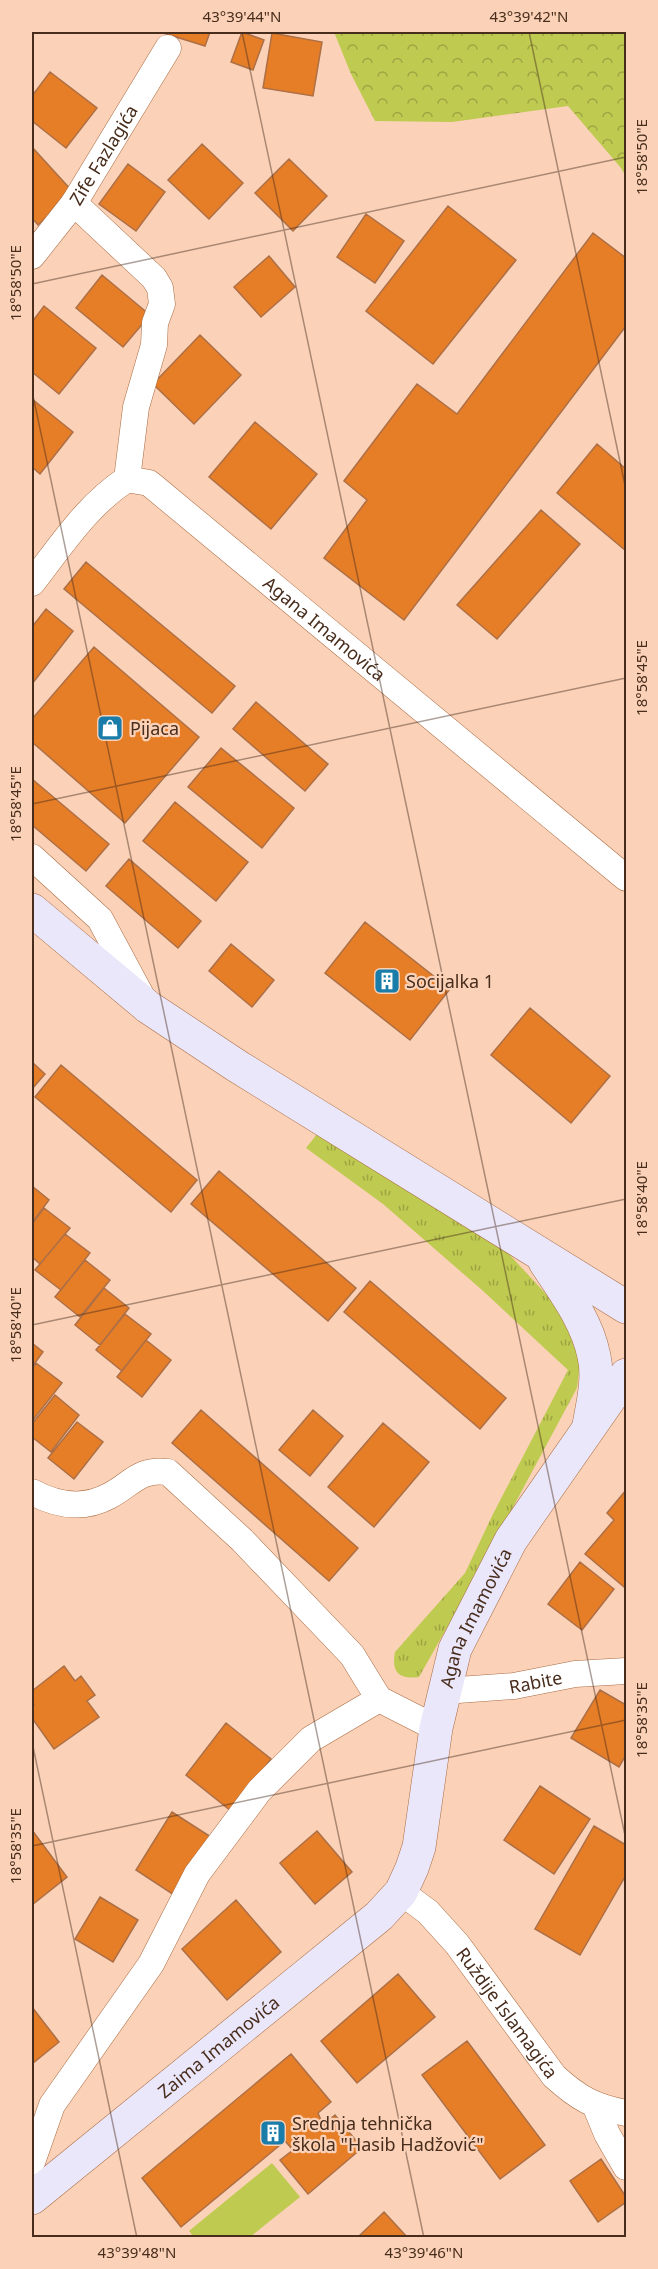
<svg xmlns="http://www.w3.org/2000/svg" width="658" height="2269" font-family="'Noto Sans',sans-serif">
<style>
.grass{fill:url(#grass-tufts)}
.forest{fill:url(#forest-crowns)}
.pitch{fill:#bfca50}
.building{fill:#e67d27;stroke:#ad6f46;stroke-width:1.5}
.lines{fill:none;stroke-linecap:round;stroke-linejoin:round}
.street-casing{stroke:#aa6c43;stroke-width:27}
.secondary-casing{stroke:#aa6c43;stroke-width:34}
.street{stroke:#fff;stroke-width:26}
.secondary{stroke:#ebe7fa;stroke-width:33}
.ticks{fill:none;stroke:#482d1c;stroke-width:1.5;stroke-opacity:0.45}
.labels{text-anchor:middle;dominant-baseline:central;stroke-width:4.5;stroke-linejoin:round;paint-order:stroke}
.street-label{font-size:18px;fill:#482d1c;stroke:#fbd2b8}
.poi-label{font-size:18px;fill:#482d1c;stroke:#fbd2b8;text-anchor:start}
.neatline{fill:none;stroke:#482d1c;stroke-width:2}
.ticks-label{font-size:15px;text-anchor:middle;fill:#482d1c}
</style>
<defs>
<pattern id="grass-tufts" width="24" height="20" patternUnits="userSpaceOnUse" patternTransform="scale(1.5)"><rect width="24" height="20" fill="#bfca50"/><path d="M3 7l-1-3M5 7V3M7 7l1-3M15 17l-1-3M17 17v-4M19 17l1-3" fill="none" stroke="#9da442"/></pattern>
<pattern id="forest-crowns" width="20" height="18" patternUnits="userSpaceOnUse" patternTransform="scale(1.5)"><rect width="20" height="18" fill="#bfca50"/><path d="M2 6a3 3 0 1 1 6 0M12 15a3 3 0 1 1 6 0" fill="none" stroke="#9da442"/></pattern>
</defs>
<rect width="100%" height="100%" fill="#fbd2b8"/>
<path class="grass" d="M 321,1129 L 508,1253 L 545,1293 L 571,1329 L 580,1362 L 577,1388 L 475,1578 L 419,1677 C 399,1680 391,1672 395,1652 L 465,1573 L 493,1514 L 568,1370 L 482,1290 L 383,1204 L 306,1148 Z"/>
<path class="forest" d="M 334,32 L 626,32 L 626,177 L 621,168 L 568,106 L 452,122 L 375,121 L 351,74 Z"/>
<path class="pitch" d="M 272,2163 L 300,2197 L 250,2237 L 194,2237 L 189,2231 Z"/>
<path class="building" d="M 160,32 L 210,32 L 205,46 Z
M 242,32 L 264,40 L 253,70 L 231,62 Z
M 272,33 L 322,42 L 313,96 L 263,88 Z
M 50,72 L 97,108 L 66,148 L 32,121 L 32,96 Z
M 202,144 L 243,183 L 209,219 L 168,180 Z
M 32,147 L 73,192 L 38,225 L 32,218 Z
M 289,159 L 327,196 L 293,231 L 255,193 Z
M 128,164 L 165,192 L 136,231 L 99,204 Z
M 448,206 L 516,260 L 433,364 L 366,311 Z
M 366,214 L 404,241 L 375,283 L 337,257 Z
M 593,233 L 626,258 L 626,326 L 404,620 L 324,558 L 367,500 L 344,481 L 417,384 L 457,414 Z
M 269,256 L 295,287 L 261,317 L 234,287 Z
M 102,275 L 150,315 L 123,347 L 76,308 Z
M 44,306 L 96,348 L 59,394 L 32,372 L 32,322 Z
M 200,335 L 241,375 L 194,424 L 153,384 Z
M 32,399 L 73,432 L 40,474 L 32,467 Z
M 255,422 L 317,474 L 271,529 L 209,477 Z
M 597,444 L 626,469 L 626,551 L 557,493 Z
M 541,510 L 580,544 L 497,639 L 457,605 Z
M 86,562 L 235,686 L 212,713 L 64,589 Z
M 46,609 L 73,631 L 32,684 L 32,627 Z
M 94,647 L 199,737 L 125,823 L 32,742 L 32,719 Z
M 256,702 L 328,764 L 305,791 L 233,729 Z
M 221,748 L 294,808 L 262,848 L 188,787 Z
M 32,779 L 109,844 L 86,871 L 32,825 Z
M 175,802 L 248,862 L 216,901 L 143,841 Z
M 129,859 L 201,921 L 178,948 L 106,886 Z
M 365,922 L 450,989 L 410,1040 L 325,973 Z
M 231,944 L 274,980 L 252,1007 L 209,971 Z
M 530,1008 L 610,1076 L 571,1123 L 491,1055 Z
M 32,1062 L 45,1074 L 32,1089 Z
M 61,1065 L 197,1180 L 171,1212 L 35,1097 Z
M 219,1171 L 356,1288 L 328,1321 L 191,1204 Z
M 32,1186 L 49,1200 L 32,1223 Z
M 44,1208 L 70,1228 L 40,1264 L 32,1257 L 32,1224 Z
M 65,1234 L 90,1253 L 61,1290 L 35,1270 Z
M 85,1260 L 110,1280 L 80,1317 L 55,1297 Z
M 370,1281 L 506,1398 L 480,1429 L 344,1312 Z
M 104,1288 L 129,1308 L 100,1345 L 75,1325 Z
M 125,1314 L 151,1334 L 122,1371 L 96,1350 Z
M 146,1340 L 171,1360 L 142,1397 L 117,1377 Z
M 32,1343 L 43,1352 L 32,1367 Z
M 36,1363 L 62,1383 L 33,1420 L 32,1369 Z
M 55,1395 L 79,1415 L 51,1452 L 32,1437 L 32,1424 Z
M 201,1410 L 358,1548 L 329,1581 L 172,1443 Z
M 313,1410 L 343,1436 L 310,1476 L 279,1450 Z
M 77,1422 L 103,1442 L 74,1479 L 48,1458 Z
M 383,1423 L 429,1462 L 374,1527 L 328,1487 Z
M 626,1490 L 626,1584 L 624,1587 L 585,1554 L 614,1520 L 607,1513 Z
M 580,1562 L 614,1589 L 582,1630 L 548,1604 Z
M 64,1666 L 75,1681 L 81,1676 L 95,1695 L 87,1701 L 99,1717 L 54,1749 L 32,1718 L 32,1707 L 34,1705 L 32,1702 L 32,1691 Z
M 600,1690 L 626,1705 L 626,1755 L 619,1767 L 571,1738 Z
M 226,1723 L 271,1759 L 231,1811 L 186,1775 Z
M 540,1786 L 590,1819 L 554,1874 L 504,1840 Z
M 172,1812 L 211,1837 L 174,1895 L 136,1870 Z
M 594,1826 L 626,1845 L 626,1875 L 580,1955 L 535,1929 Z
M 32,1830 L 67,1877 L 32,1905 Z
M 317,1831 L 352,1872 L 315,1904 L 280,1863 Z
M 100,1897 L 138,1920 L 113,1962 L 75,1939 Z
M 236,1900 L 281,1952 L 227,2000 L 182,1949 Z
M 398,1974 L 435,2017 L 357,2083 L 321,2041 Z
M 32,2007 L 59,2042 L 32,2064 Z
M 467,2041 L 545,2145 L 500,2179 L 422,2075 Z
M 291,2054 L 331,2102 L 318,2113 L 323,2125 L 335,2115 L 362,2148 L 308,2194 L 280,2160 L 293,2150 L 285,2141 L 181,2227 L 142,2178 Z
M 601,2159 L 626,2197 L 626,2202 L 598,2222 L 570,2181 Z
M 384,2212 L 408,2238 L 357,2238 Z"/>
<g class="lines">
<defs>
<g id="street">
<path d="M 74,203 L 154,278 L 160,288 L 162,304 L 155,323 L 154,345 L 136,407 L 127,479"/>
<path id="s1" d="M 32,256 L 74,203 L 168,48"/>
<path id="s2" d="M 32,583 C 61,546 87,505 127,479 L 149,483 L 626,878"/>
<path d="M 32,857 L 100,919 L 143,999"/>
<path d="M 32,1492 C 56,1505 83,1510 109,1496 C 132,1484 139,1468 168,1472 L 242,1540 L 352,1655 L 379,1699 L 436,1728"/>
<path id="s3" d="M 444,1691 L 514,1686 L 575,1674 L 626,1671"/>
<path id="s4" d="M 401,1892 L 428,1912 L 457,1944 L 554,2076 C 578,2098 594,2107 626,2113"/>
<path d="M 596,2107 L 607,2134 L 626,2167"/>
<path d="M 32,2162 L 52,2105 L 151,1964 L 197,1874 L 259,1791 L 311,1739 L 379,1699"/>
</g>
<g id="secondary">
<path d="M 32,910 L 148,1007 L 237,1066 L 626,1307"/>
<path d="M 545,1262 C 564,1291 587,1321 594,1356 C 599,1378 593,1403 589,1425"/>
<path id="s5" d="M 32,2198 L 379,1916 L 401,1892 L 412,1868 L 419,1847 L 436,1728 L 455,1649 L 511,1540 L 626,1375"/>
</g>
</defs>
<use href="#street" class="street-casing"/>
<use href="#secondary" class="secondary-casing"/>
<use href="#street" class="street"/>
<use href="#secondary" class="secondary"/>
</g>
<path class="ticks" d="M 242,32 L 626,1840M 529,32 L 626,490M 32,284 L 626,157M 32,391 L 424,2238M 32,804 L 626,678M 32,1325 L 626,1199M 32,1742 L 137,2238M 32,1846 L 626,1720"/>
<defs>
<symbol id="shop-square" viewBox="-11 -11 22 22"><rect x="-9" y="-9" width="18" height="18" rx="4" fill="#1a7ca8" stroke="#fbd2b8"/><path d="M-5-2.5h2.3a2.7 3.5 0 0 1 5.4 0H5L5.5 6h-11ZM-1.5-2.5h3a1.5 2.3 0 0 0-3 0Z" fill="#fff"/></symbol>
<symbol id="building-square" viewBox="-11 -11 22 22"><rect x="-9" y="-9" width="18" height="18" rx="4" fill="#1a7ca8" stroke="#fbd2b8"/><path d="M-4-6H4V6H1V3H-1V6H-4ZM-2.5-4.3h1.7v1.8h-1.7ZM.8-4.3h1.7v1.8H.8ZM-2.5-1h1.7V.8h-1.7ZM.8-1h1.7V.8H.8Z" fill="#fff"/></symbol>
</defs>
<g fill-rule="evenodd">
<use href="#shop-square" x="95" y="713" width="30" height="30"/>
<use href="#building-square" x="372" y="966" width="30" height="30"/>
<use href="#building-square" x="258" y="2118" width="30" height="30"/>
</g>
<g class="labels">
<g class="street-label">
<text stroke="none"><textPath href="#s1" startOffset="124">Zife Fazlagića</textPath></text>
<text stroke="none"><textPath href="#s2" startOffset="392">Agana Imamovića</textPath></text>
<text stroke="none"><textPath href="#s5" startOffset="766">Agana Imamovića</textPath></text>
<text stroke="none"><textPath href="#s3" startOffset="92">Rabite</textPath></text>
<text stroke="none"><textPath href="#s4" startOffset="162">Ruždije Islamagića</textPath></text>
<text stroke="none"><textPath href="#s5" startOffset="240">Zaima Imamovića</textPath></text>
</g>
<g class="poi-label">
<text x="130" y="728">Pijaca</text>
<text x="406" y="981">Socijalka 1</text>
<text x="292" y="2123">Srednja tehnička<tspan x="292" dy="21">škola "Hasib Hadžović"</tspan></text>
</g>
</g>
<rect width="658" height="2269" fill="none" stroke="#fbd2b8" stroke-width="66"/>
<rect x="33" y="33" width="592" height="2203" class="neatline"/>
<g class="ticks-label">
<text x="242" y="22">43°39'44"N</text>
<text x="529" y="22">43°39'42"N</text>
<text transform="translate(642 157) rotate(-90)" y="5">18°58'50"E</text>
<text transform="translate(16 283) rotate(-90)" y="5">18°58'50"E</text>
<text transform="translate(642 678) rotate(-90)" y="5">18°58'45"E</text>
<text transform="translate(16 804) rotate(-90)" y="5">18°58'45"E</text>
<text transform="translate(642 1199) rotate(-90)" y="5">18°58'40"E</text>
<text transform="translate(16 1325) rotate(-90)" y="5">18°58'40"E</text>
<text transform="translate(642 1720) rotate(-90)" y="5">18°58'35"E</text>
<text transform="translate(16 1846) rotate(-90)" y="5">18°58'35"E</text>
<text x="137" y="2258">43°39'48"N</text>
<text x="424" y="2258">43°39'46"N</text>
</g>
</svg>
